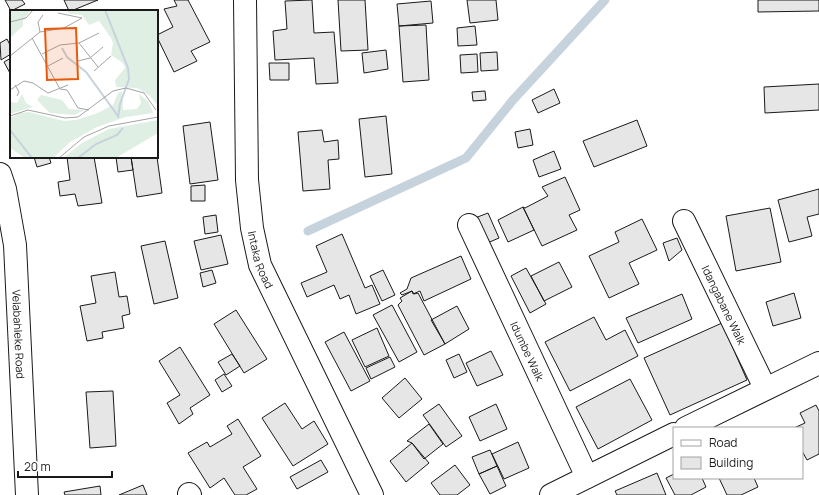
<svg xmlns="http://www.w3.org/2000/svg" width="819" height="495" font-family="Manrope,sans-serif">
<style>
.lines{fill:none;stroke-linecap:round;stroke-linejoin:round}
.stream{stroke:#c6d2dc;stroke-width:9}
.building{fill:#e6e6e6;stroke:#1a1a1a}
.street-casing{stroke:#1a1a1a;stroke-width:24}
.street{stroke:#fff;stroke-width:22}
.labels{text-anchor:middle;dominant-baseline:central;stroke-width:3;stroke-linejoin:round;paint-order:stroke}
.street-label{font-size:11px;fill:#1a1a1a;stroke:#fff}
.inset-river{fill:none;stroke:#c6d2dc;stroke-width:2}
.inset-road{fill:none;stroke:#a3a3a3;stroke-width:1}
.view{fill:#e8590c;fill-opacity:0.15;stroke:#e8590c;stroke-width:2}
.inset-edge{fill:none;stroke:#1a1a1a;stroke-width:2}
</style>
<rect width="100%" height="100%" fill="#fff"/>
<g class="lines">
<path class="stream" d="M 308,231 L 466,158 L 513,100 L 605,0"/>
</g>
<path class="building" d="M 5,0 L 22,0 L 25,4 L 11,11 Z
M 64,0 L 98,0 L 71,11 L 69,11 Z
M 174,0 L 188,0 L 210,42 L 191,51 L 197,61 L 174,72 L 157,37 L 157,35 L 173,27 L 164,9 L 177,6 Z
M 312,0 L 314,33 L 334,32 L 338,83 L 316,84 L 314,58 L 275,60 L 273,31 L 287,29 L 285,1 Z
M 338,0 L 365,0 L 368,50 L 341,51 Z
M 467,0 L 496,0 L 498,20 L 470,23 Z
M 758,0 L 819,0 L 819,11 L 758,12 Z
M 431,1 L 433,23 L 399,26 L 397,4 Z
M 426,25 L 429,80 L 403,82 L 399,26 Z
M 475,26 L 477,45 L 458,46 L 457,28 Z
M 7,39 L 11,47 L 11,54 L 1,60 L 0,43 Z
M 386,50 L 388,69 L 364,73 L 362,53 Z
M 497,52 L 498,70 L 481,71 L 480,53 Z
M 477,54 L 478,72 L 461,73 L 460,55 Z
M 11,58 L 11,75 L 4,62 Z
M 269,63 L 289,63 L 289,80 L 270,80 Z
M 819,84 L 819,110 L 765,113 L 764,87 Z
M 554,89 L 560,103 L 538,113 L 532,100 Z
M 485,91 L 486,100 L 473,101 L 472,92 Z
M 386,116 L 392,174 L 365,177 L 359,119 Z
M 637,120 L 647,146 L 594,167 L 583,141 Z
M 210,122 L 218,180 L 190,184 L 183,126 Z
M 530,129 L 533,145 L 518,148 L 515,132 Z
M 322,130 L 324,142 L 338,140 L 339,159 L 328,160 L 330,189 L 303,191 L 298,132 Z
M 554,151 L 561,169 L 539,177 L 533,160 Z
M 34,157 L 49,157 L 51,163 L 37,167 Z
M 67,157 L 94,157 L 102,203 L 78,206 L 75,194 L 60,196 L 58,182 L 70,180 Z
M 116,157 L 131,157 L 133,170 L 118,172 Z
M 131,157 L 157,157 L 162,193 L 137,197 Z
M 565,177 L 580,210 L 569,215 L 577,230 L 542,246 L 523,207 L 525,208 L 548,196 L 542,187 Z
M 205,185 L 205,201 L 191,201 L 191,186 Z
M 819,189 L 819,214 L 807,217 L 812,236 L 789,242 L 778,200 Z
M 523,207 L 534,230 L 508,242 L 498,220 Z
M 770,208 L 781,262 L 736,271 L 726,216 Z
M 488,213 L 499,238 L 485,244 L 475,218 Z
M 216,215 L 218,232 L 205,234 L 203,217 Z
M 642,219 L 657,250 L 629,263 L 639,284 L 609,298 L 589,256 L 619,242 L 615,232 Z
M 342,234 L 365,288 L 372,285 L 380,304 L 356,314 L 349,295 L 340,299 L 334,285 L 307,297 L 301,283 L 327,272 L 316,246 Z
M 221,235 L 228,264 L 201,270 L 194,241 Z
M 677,238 L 682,250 L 669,261 L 663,243 Z
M 165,241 L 178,298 L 154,304 L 141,246 Z
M 461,256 L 471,279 L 424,301 L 420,291 L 413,294 L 412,291 L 402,295 L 400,293 L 407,289 L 411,278 Z
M 559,262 L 572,287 L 544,301 L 531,276 Z
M 526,268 L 546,304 L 530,313 L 511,276 Z
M 212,270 L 216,283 L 203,287 L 200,273 Z
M 383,270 L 395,295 L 382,301 L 370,276 Z
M 115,272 L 119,297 L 127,296 L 130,314 L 122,316 L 124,328 L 102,332 L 103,338 L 87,341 L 80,306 L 96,303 L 91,276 Z
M 412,291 L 414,294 L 418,293 L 445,344 L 424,355 L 398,305 L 402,301 L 400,298 Z
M 794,293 L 801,318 L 773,326 L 766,302 Z
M 682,294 L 692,319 L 638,343 L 626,318 Z
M 392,305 L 417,352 L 399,362 L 373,315 Z
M 457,306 L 469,329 L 445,344 L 431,320 Z
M 236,310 L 267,359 L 244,373 L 214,324 Z
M 594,317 L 606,340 L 625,330 L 638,356 L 570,391 L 545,342 Z
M 722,323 L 747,380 L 670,415 L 644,358 Z
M 377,328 L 389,356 L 365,367 L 352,340 Z
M 344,332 L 370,381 L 351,391 L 325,342 Z
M 180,347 L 210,395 L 190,408 L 193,414 L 179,424 L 167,403 L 180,395 L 159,361 Z
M 491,351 L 503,375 L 477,386 L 466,363 Z
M 232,354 L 240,366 L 226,375 L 218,362 Z
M 459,354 L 467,372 L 454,378 L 446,360 Z
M 390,357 L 395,367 L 371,379 L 366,368 Z
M 224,374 L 232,386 L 222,392 L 215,380 Z
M 405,378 L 422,399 L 399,418 L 382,398 Z
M 630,379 L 652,420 L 598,449 L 576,407 Z
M 113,391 L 116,446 L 90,448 L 86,392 Z
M 285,403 L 302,429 L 314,421 L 328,444 L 293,466 L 262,418 Z
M 439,404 L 462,436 L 446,447 L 423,415 Z
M 496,404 L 507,429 L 480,441 L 469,417 Z
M 816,405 L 819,411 L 819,454 L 807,460 L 802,451 L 802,428 L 794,428 L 805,423 L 800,413 Z
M 238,419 L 261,456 L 243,467 L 257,489 L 246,495 L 235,495 L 224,478 L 210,488 L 188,453 L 207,442 L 210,447 L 232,434 L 227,426 Z
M 429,424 L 443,444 L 424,459 L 412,443 L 407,441 Z
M 518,442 L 529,468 L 504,479 L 492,454 Z
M 412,443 L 429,463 L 406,482 L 390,461 Z
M 490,450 L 497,466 L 479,474 L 472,457 Z
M 321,460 L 328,472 L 297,489 L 290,477 Z
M 455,465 L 470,485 L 457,495 L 440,495 L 431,483 Z
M 497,466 L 506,486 L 490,494 L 479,474 Z
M 657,473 L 666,495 L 617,495 L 615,491 Z
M 674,474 L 674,478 L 702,478 L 706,487 L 691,495 L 675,495 L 666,478 Z
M 719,478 L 754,478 L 758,487 L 741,495 L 727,495 Z
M 143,485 L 147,495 L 119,495 Z
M 100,486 L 101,495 L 65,495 L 64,492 Z"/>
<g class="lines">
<defs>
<g id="street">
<path id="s1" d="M 245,0 L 247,180 L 252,228 L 260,265 L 372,495"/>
<path id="s2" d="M 0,174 L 5,189 L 15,245 L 27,495"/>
<path id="s3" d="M 684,221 L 765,388"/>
<path id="s4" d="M 469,225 L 587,477"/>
<path d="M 686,428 L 819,363"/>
<path d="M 189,494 L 190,495"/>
<path d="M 551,495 L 674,434"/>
</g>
</defs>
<use href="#street" class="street-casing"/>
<use href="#street" class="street"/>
</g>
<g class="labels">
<g class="street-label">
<text stroke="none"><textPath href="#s1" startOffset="261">Intaka Road</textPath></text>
<text stroke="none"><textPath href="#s3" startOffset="93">Idangabane Walk</textPath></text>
<text stroke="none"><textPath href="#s2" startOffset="162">Velabahleke Road</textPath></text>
<text stroke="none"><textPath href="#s4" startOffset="139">Idumbe Walk</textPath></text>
</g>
</g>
<g transform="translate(10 10)">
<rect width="148" height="148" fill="#fff"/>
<path d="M 0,0 L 21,0 L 13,10 L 13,16 L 0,28 ZM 56,0 L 148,0 L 148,96 L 140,86 L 127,78 L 106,77 L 105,70 L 115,58 L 113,53 L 101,45 L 103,33 L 101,28 L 89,11 L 79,15 L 72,5 L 60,4 ZM 112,81 L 113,100 L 127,99 L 131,93 L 129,84 L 139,92 L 143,103 L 116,107 L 87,117 L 60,132 L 43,148 L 15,148 L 0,138 L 0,108 L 10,103 L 19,102 L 54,111 L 66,110 L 88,103 L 103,95 L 108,83 ZM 12,84 L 16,93 L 23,97 L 0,104 L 0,92 L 7,93 ZM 31,85 L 52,90 L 59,99 L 75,100 L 64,105 L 40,103 L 27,90 ZM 148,110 L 148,123 L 106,148 L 53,148 L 72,133 L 99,119 Z" fill="#e0efe3"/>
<path class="inset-river" d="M 95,0 L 118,58 L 119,69 L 110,94 L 108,108M 52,38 L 57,47 L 76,62 L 108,106M 0,120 L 22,148M 68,148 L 86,134 L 107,125 L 113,118"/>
<path class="inset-road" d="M 0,12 L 16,8 L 23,0M 30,22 L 28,12 L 33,5M 22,28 L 50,79 L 57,80 L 68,98 L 79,100M 69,33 L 88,57M 32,44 L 50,35 L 69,33 L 89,23M 0,46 L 30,22 L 54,18 L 72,8 L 48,3M 68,51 L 80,48 L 93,37M 38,56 L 53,48M 84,61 L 101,46M 5,75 L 9,82 L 7,86M 0,80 L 14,71 L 23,73 L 38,83 L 58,75M 0,106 L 18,100 L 55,108 L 68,107 L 103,81 L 116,78 L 134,83 L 146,100M 49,148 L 74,127 L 99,116 L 148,107"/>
<path class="view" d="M 66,18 L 68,69 L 37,70 L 35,19 Z"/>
<rect width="148" height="148" class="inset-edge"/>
</g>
<rect x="673" y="427" width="130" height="52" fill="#ffffff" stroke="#a3a3a3"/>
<rect x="681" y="440" width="20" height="6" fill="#ffffff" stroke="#a3a3a3"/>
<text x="709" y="447" font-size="12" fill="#1a1a1a">Road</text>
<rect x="681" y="457" width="20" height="12" fill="#e6e6e6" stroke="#a3a3a3"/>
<text x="709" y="467" font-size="12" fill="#1a1a1a">Building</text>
<path d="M18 471v6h94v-6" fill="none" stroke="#1a1a1a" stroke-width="2"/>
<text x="24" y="471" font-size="12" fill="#1a1a1a" stroke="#ffffff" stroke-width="3" paint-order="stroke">20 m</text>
</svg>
